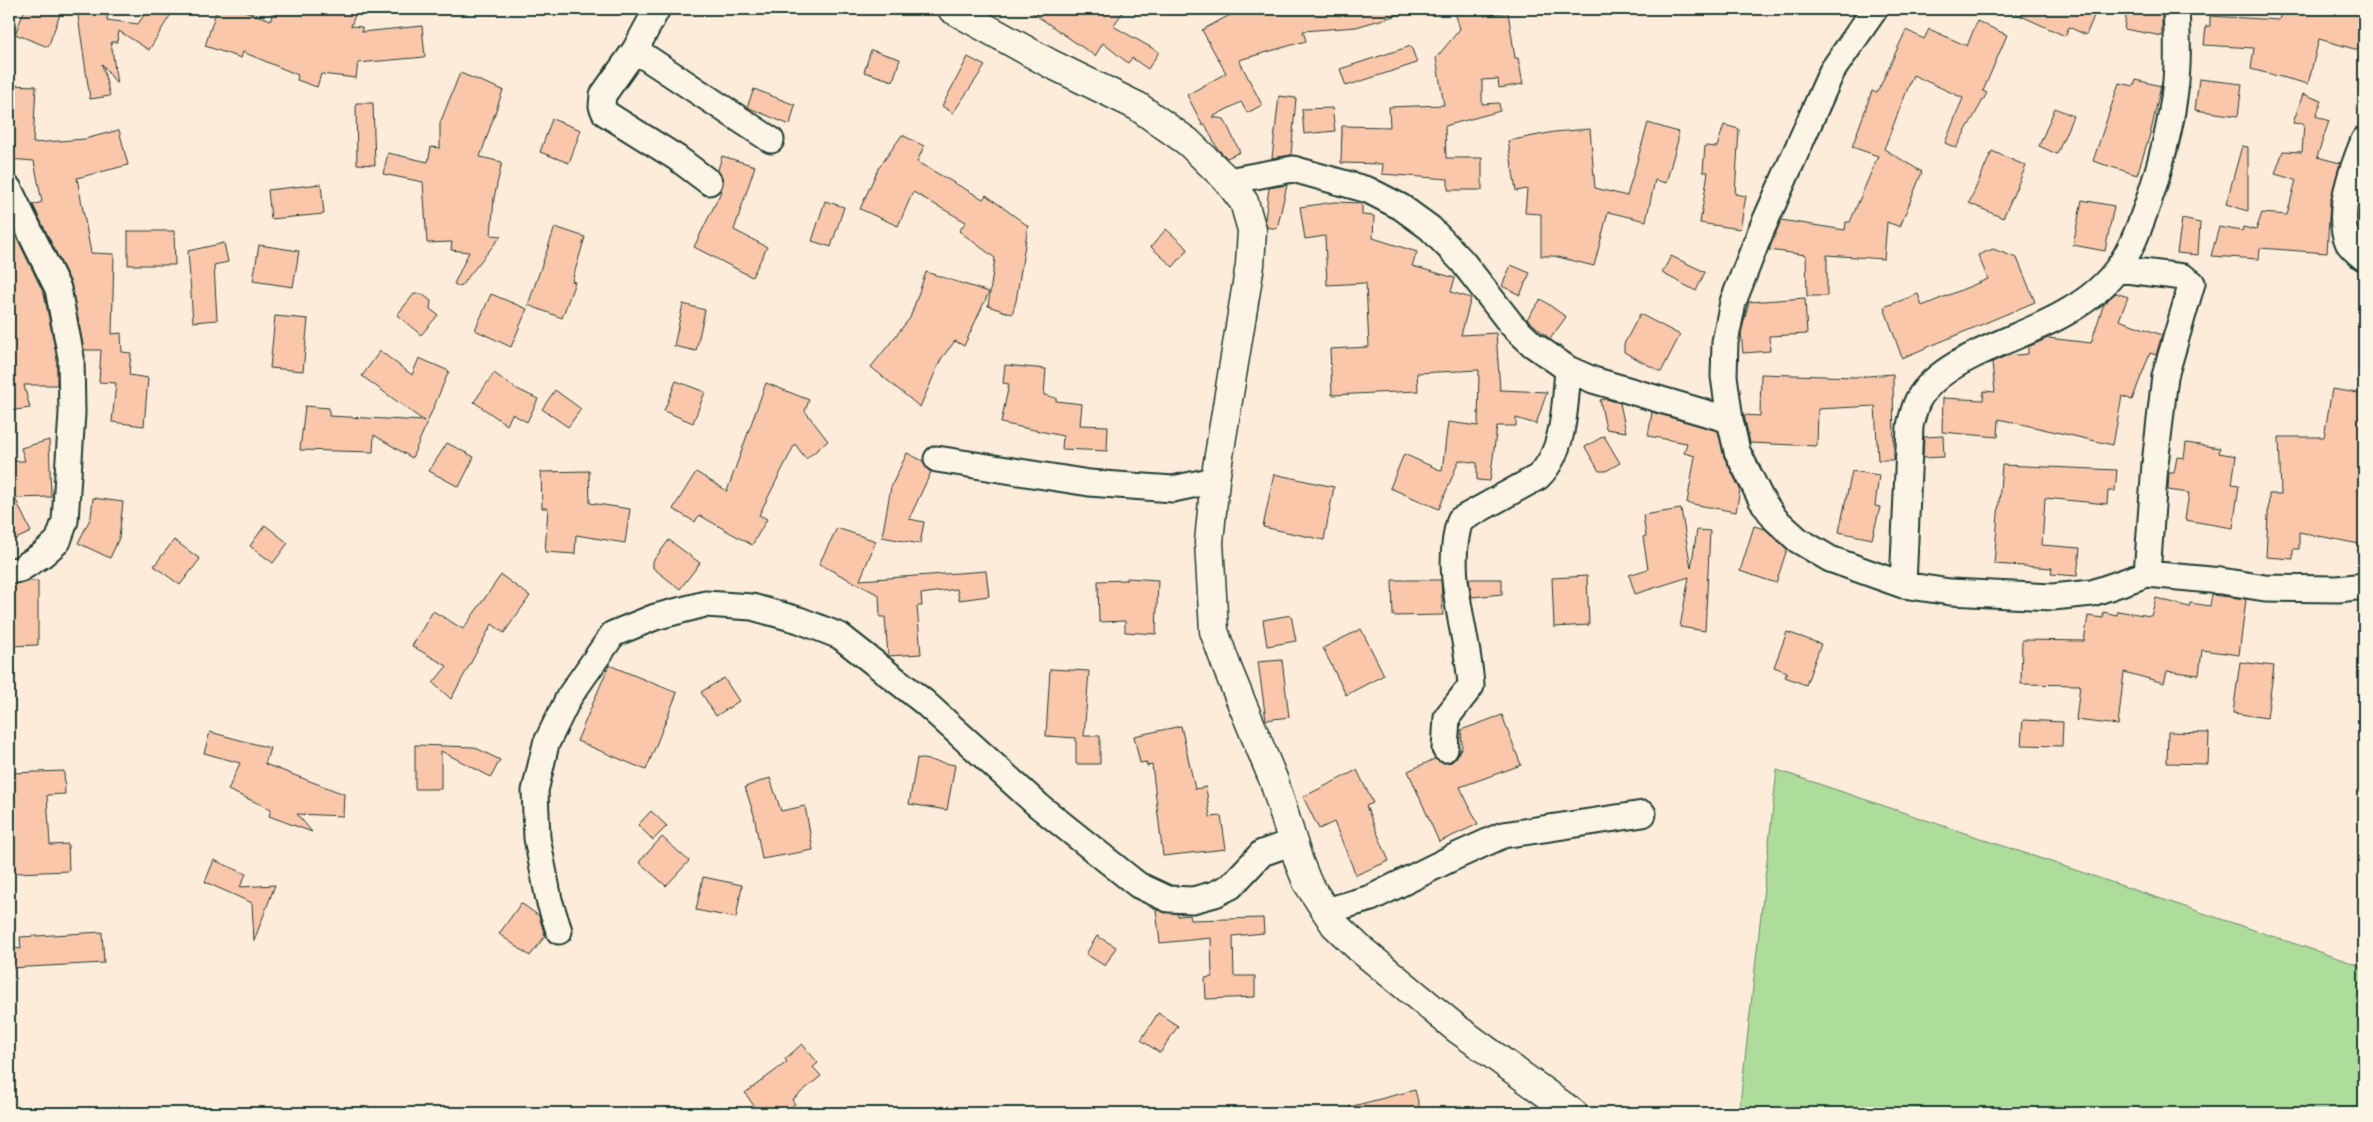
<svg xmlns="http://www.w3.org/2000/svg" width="2373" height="1122" font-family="'Balsamiq Sans',sans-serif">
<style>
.green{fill:#aedc9b;stroke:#668c68}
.building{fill:#fac7ab;stroke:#1f3d34}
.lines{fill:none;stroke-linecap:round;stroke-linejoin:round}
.minor-casing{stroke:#1f3d34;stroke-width:29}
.major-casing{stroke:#1f3d34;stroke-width:31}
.minor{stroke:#fcf5e5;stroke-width:25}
.major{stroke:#fcf5e5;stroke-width:28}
</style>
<rect width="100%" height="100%" fill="#fcecd9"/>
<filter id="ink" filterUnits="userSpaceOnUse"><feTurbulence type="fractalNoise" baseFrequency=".02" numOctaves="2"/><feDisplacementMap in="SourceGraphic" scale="10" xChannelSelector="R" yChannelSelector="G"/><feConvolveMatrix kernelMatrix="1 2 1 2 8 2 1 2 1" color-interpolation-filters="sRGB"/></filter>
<g filter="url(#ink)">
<path class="green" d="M 1777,770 L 2364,967 L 2364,1113 L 1739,1113 Z"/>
<path class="building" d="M 25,9 L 62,9 L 48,47 L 15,34 Z
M 77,9 L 108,9 L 107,20 L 138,24 L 148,9 L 174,9 L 149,50 L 119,31 L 117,42 L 111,42 L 117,84 L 102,64 L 110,96 L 90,99 Z
M 217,9 L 238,9 L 271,20 L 273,9 L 357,9 L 351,26 L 362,27 L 362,32 L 422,26 L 425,57 L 358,63 L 356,78 L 321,74 L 317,87 L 297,80 L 298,75 L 243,52 L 241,58 L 205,46 Z
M 1027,9 L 1125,9 L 1113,26 L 1159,52 L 1148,69 L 1132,58 L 1128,63 L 1103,43 L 1095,56 Z
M 1241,9 L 1401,9 L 1401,14 L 1356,27 L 1303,31 L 1306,41 L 1239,60 L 1262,105 L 1247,113 L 1241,102 L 1212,117 L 1224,119 L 1240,152 L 1227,158 L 1217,148 L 1205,124 L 1203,126 L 1187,95 L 1226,73 L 1202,30 Z
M 1454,9 L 1482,9 L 1484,16 L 1508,12 L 1515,58 L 1518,58 L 1523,84 L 1499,88 L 1498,79 L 1482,80 L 1482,104 L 1499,103 L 1500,111 L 1445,126 L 1446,158 L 1482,158 L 1482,190 L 1448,190 L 1448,179 L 1382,174 L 1383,164 L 1341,163 L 1342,126 L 1390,127 L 1389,107 L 1444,105 L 1436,58 L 1460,29 Z
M 2006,9 L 2097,9 L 2086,35 L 2069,27 L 2065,36 Z
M 2127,9 L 2162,11 L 2162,36 L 2124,29 Z
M 2282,9 L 2364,9 L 2364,29 L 2358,50 L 2319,39 L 2308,84 L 2251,69 L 2254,48 L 2204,45 L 2206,26 L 2210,26 L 2210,16 L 2279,20 Z
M 1977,21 L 2007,35 L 1983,91 L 1987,93 L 1956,148 L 1945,143 L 1963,98 L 1913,75 L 1884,149 L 1922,172 L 1900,227 L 1887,222 L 1884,259 L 1827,255 L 1827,296 L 1807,296 L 1806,255 L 1769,250 L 1781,220 L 1845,230 L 1846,222 L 1850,222 L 1878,156 L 1852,147 L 1872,91 L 1877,93 L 1906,30 L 1924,39 L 1929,29 L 1967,46 Z
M 1411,46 L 1417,63 L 1346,86 L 1340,69 Z
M 871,50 L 900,59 L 893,81 L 864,72 Z
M 968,57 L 985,66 L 953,113 L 942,106 Z
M 460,73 L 503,90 L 480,157 L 502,162 L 494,198 L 491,235 L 501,236 L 460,287 L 454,284 L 469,252 L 451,250 L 452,242 L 427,243 L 423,182 L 383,174 L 388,153 L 428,162 L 431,147 L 440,148 L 440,123 Z
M 2199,79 L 2242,84 L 2238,116 L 2195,110 Z
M 2136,80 L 2161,86 L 2151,131 L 2137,175 L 2093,161 L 2119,83 L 2134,86 Z
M 9,85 L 36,86 L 33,143 L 85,139 L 119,130 L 128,165 L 77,178 L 91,253 L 114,254 L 112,334 L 121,333 L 122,352 L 131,353 L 129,375 L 148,378 L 144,426 L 112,422 L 116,383 L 99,382 L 101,350 L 84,350 L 71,283 L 33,205 L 42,202 L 34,161 L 9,159 Z
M 754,89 L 795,105 L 790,125 L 747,107 Z
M 2303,94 L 2322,101 L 2316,116 L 2329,121 L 2317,157 L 2340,163 L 2330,202 L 2327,253 L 2260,248 L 2259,259 L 2211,256 L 2219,227 L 2242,231 L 2243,227 L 2256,230 L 2262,213 L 2287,215 L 2296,180 L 2275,174 L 2283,151 L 2302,152 L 2304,124 L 2293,123 Z
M 1279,96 L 1296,98 L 1291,155 L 1272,158 Z
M 356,103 L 373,103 L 375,165 L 357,164 Z
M 1332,108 L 1335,131 L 1304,134 L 1302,109 Z
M 2055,108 L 2073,116 L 2057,154 L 2039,146 Z
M 552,119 L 581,130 L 569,163 L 540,152 Z
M 1648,123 L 1678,132 L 1678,140 L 1666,183 L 1655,180 L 1646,221 L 1608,212 L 1594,266 L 1554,256 L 1541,256 L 1541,214 L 1525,213 L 1527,189 L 1516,191 L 1508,141 L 1554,132 L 1590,129 L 1595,188 L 1627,196 Z
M 1724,125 L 1739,129 L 1735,194 L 1746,196 L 1740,229 L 1700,223 L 1708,172 L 1703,172 L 1705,146 L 1717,147 Z
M 902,135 L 924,146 L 917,162 L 983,199 L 986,195 L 1028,226 L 1016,301 L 1012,314 L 988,306 L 995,258 L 959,231 L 966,222 L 913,192 L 898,226 L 860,209 L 878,169 Z
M 2242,146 L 2248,147 L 2248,211 L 2226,204 Z
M 1992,151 L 2026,166 L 2003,218 L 1969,203 Z
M 722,156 L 755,166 L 734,230 L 767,247 L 752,277 L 694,247 L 721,192 L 720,191 L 723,184 L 722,177 L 718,170 Z
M 2364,181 L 2364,220 L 2358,218 Z
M 321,184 L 324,214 L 271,219 L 268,190 Z
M 1287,185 L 1277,229 L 1267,227 L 1265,220 L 1269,188 Z
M 2082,200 L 2114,206 L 2105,251 L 2073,245 Z
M 825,201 L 844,207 L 831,247 L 812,241 Z
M 1334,202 L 1362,203 L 1362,215 L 1374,216 L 1373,238 L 1417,252 L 1412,266 L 1455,278 L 1451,292 L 1471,298 L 1461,335 L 1496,333 L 1500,390 L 1547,392 L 1536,424 L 1516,418 L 1516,426 L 1497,426 L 1490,481 L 1477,480 L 1477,463 L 1459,460 L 1439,509 L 1390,488 L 1404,454 L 1442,471 L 1448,422 L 1478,426 L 1479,370 L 1417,373 L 1418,391 L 1332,395 L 1330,349 L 1369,347 L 1366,283 L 1327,285 L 1325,236 L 1305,239 L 1300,207 Z
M 2182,219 L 2200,223 L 2198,255 L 2177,253 Z
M 9,221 L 44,294 L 57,358 L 57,385 L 24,385 L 30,408 L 9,411 Z
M 555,227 L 585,237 L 572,281 L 575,282 L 562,318 L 528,305 Z
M 1166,229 L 1188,249 L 1173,267 L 1151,247 Z
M 128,231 L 174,231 L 175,265 L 128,265 Z
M 224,243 L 228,262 L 214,265 L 217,320 L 193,322 L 188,251 Z
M 259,245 L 299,251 L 293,287 L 253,281 Z
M 1993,249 L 2017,258 L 2035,302 L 1902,358 L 1884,307 L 1918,294 L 1922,306 L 1988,279 L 1978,255 Z
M 1671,256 L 1705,272 L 1696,291 L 1662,273 Z
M 1511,265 L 1530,273 L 1520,295 L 1502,286 Z
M 926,272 L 989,292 L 964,346 L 955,341 L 941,359 L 920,407 L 871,367 L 910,318 Z
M 2116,293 L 2128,297 L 2119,320 L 2162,335 L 2156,355 L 2150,353 L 2132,400 L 2122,396 L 2113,445 L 1999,419 L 1998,437 L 1942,432 L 1943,398 L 1983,400 L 1984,391 L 1995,392 L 1992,362 L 2006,356 L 2028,354 L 2028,347 L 2048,338 L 2091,343 L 2104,303 Z
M 414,294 L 422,294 L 431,301 L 430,309 L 438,315 L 421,335 L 397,315 Z
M 491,294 L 527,309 L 511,347 L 475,330 Z
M 1805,298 L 1807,334 L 1769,336 L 1770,351 L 1743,353 L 1741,333 L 1749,302 Z
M 1541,299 L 1566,317 L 1550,339 L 1527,319 Z
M 683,304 L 705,310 L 696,351 L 674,346 Z
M 1640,314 L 1680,335 L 1661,372 L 1624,352 L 1624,344 Z
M 275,316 L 308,319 L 303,371 L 270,368 Z
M 380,351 L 412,375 L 419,358 L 449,371 L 412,458 L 374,435 L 373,452 L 300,450 L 305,406 L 329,408 L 329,416 L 424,421 L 362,376 Z
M 1005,365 L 1046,369 L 1044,395 L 1056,398 L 1056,401 L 1082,404 L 1080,425 L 1108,426 L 1107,451 L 1062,449 L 1063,436 L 1001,423 L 1009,384 L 1003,383 Z
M 494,373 L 515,388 L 538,399 L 527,422 L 512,414 L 507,425 L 474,402 Z
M 1761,374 L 1855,377 L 1893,374 L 1894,460 L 1878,460 L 1875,406 L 1818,409 L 1817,446 L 1750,443 L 1744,415 L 1760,416 Z
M 676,381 L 705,392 L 693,423 L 664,411 Z
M 766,383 L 809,400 L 805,411 L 828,441 L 806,459 L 795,444 L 759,515 L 767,519 L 752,545 L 699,515 L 695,522 L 673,509 L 696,472 L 727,491 Z
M 2332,389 L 2364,394 L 2364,545 L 2299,532 L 2299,549 L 2293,549 L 2293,559 L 2266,557 L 2269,494 L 2281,494 L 2279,437 L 2324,437 Z
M 555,390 L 581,409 L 568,427 L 542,409 Z
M 1606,399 L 1620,403 L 1626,432 L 1606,429 L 1600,400 Z
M 1652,412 L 1718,431 L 1724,457 L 1740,489 L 1736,512 L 1687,503 L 1695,456 L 1684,453 L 1687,443 L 1648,436 Z
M 1604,436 L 1620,463 L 1606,471 L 1599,471 L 1585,447 Z
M 1943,436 L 1944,457 L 1923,458 L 1924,437 Z
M 49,440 L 51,497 L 15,498 L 31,532 L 9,542 L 9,461 L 25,461 L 21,448 Z
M 447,443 L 474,457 L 459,487 L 429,471 Z
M 2186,443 L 2220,448 L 2219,453 L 2236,456 L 2232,484 L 2239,485 L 2233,528 L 2185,520 L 2189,493 L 2168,490 L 2169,473 L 2174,473 L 2177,457 L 2184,458 Z
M 907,453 L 923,461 L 928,470 L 931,472 L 909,519 L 924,522 L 920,544 L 882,537 L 891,487 Z
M 2002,465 L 2117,470 L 2115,491 L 2108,491 L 2107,504 L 2045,498 L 2042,545 L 2080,548 L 2077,576 L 2051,574 L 2052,568 L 1994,564 Z
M 589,471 L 590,503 L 630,509 L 625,543 L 576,535 L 575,554 L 545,552 L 548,508 L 542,508 L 541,472 Z
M 1852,471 L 1879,475 L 1875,506 L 1880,507 L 1872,539 L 1839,532 Z
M 1274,474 L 1334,487 L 1324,540 L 1263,527 Z
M 93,498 L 123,502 L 119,538 L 110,558 L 78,543 L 91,517 Z
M 1681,509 L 1691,568 L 1697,530 L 1710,531 L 1705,631 L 1680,627 L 1689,577 L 1635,594 L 1629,575 L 1648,569 L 1643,537 L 1646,536 L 1643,515 Z
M 265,525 L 288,543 L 273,563 L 250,546 Z
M 1754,526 L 1765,529 L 1787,549 L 1776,583 L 1740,571 Z
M 837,528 L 876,541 L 860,580 L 986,571 L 989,596 L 959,600 L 957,589 L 921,594 L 922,606 L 917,606 L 921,654 L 888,656 L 885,617 L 880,617 L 879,595 L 819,564 Z
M 174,540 L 200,559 L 180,585 L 154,566 Z
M 669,540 L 700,563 L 680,589 L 653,568 L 653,561 Z
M 501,575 L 530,596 L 504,633 L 492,624 L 451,699 L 433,683 L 447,666 L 412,646 L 433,611 L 463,629 Z
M 1587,576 L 1589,625 L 1554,627 L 1552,578 Z
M 1127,578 L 1158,580 L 1156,634 L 1125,632 L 1125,621 L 1099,622 L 1098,581 L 1127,580 Z
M 1469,579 L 1502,579 L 1502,594 L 1472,597 Z
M 1392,580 L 1441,580 L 1443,615 L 1393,616 Z
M 28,581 L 38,581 L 38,645 L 9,646 L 9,585 Z
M 2212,595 L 2246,599 L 2239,655 L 2202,650 L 2199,675 L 2167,671 L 2164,683 L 2124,672 L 2118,725 L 2076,720 L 2080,685 L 2021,684 L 2022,640 L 2084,641 L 2088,616 L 2103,618 L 2103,612 L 2117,615 L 2117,611 L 2151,616 L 2156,598 L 2189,607 L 2190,603 L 2210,606 Z
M 1291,615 L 1296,641 L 1267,646 L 1263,620 Z
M 1361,629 L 1384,675 L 1346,695 L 1323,648 Z
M 1787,632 L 1821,644 L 1806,685 L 1785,677 L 1787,672 L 1774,667 Z
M 1282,660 L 1289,717 L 1266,720 L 1258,662 Z
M 2240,662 L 2274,666 L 2267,718 L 2233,713 Z
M 609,665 L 677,693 L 646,770 L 577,741 Z
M 1050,669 L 1089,671 L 1084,736 L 1100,736 L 1100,764 L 1076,764 L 1076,738 L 1046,736 Z
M 724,678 L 739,701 L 716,716 L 701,692 Z
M 1502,715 L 1521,765 L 1460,787 L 1478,824 L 1439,842 L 1408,771 L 1435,759 L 1444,763 L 1452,762 L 1462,747 L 1461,730 Z
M 2023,720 L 2063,722 L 2062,746 L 2021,745 Z
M 1181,726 L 1195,789 L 1206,787 L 1210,817 L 1221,816 L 1226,849 L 1163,856 L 1152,765 L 1147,766 L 1146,762 L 1140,763 L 1134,736 Z
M 210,732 L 270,748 L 265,764 L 344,794 L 343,816 L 297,814 L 312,832 L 269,816 L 271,809 L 228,790 L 240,763 L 204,753 Z
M 2168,732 L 2209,733 L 2208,764 L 2167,763 Z
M 415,745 L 474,747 L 500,760 L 491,777 L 441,751 L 441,789 L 415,789 Z
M 917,758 L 955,765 L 947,810 L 909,804 Z
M 1357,770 L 1373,803 L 1366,806 L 1389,861 L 1356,875 L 1334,822 L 1319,829 L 1303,797 Z
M 64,771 L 65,794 L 47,795 L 50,845 L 68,844 L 69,871 L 14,873 L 13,831 L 9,831 L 9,810 L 13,810 L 11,773 Z
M 770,778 L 781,811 L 805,806 L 813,850 L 762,859 L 754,815 L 745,787 Z
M 651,811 L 667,826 L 653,840 L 638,825 Z
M 662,837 L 689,861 L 666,886 L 639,862 Z
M 214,860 L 246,874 L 240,887 L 275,885 L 254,941 L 252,903 L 205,882 Z
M 703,877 L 742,885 L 736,918 L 696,910 Z
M 521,903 L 539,916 L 545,936 L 530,956 L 499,934 Z
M 1156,910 L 1178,914 L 1178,916 L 1190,915 L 1191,920 L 1263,918 L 1264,933 L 1233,936 L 1234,976 L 1255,976 L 1255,997 L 1206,999 L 1205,978 L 1212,977 L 1211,938 L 1160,943 Z
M 102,932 L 104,963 L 9,968 L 9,947 L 21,949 L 20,937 Z
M 1097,936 L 1116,947 L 1105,966 L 1086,954 Z
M 1158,1013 L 1178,1026 L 1160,1053 L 1141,1040 Z
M 802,1044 L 818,1063 L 813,1067 L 821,1076 L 792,1100 L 795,1104 L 783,1113 L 759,1113 L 745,1093 L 787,1062 L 785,1059 Z
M 1415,1090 L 1421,1113 L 1350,1113 L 1349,1107 Z"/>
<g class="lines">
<defs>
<path id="minor" d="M 657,9 L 635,50 L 603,95 L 602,106 L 605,113 L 677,158 L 709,182
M 1875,9 L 1832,71 L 1760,233 L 1733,302 L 1725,342 L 1724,376 L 1730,420 L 1737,451 L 1761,499 L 1775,519 L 1798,540 L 1830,559 L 1903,585 L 1950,592 L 2053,597 L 2092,593 L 2147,574 L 2221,581 L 2265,588 L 2338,589 L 2364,586
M 635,50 L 771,140
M 2364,140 C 2353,167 2335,213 2348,242 C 2350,247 2359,254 2364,258
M 1228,181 L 1293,169 L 1368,190 L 1401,207 L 1430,228 L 1462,261 L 1511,324 L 1532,344 L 1568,369 L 1593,380 L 1730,420
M 9,189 L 58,289 L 71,357 L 72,413 L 65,521 L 58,541 L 42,555 L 20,569 L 9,571
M 2118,269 L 2183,277 L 2192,283 L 2165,376 L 2155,464 L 2147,574
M 937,459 L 1089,483 L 1173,489 L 1215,480
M 1903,585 L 1910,426 C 1912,418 1914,408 1918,400 C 1943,355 2027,338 2070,310 C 2087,300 2106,285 2118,268 C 2132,249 2140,225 2148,203 C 2163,158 2175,113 2177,66 C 2178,47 2177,28 2176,9
M 1445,749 L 1447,717 L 1471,686 C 1468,630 1443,575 1460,520 L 1538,477 C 1565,452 1565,404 1568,369
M 1326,911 L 1371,898 L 1452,858 L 1503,835 L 1643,814
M 559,931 L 549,900 L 537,838 L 535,791 L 546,744 L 569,697 L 613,634 L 655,617 L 705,604 L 752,607 L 799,620 L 840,636 L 924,702 L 1039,806 L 1138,885 L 1168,899 L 1193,900 L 1215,894 L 1231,886 L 1262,853 L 1293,842"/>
<path id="major" d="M 952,9 L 1049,63 L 1137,106 L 1188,142 L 1228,181 L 1244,202 L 1252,230 L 1250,265 L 1215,480 L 1209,542 L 1214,631 L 1228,670 L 1274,781 L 1299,862 L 1307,882 L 1335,925 L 1359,948 L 1456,1028 L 1573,1113"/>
</defs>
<use href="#minor" class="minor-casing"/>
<use href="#major" class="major-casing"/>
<use href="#minor" class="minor"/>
<use href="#major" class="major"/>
</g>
</g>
<rect width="2373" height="1122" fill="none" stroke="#fcf5e5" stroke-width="30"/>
<rect x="15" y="15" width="2343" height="1092" fill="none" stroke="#1f3d34" stroke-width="2" filter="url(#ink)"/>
</svg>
